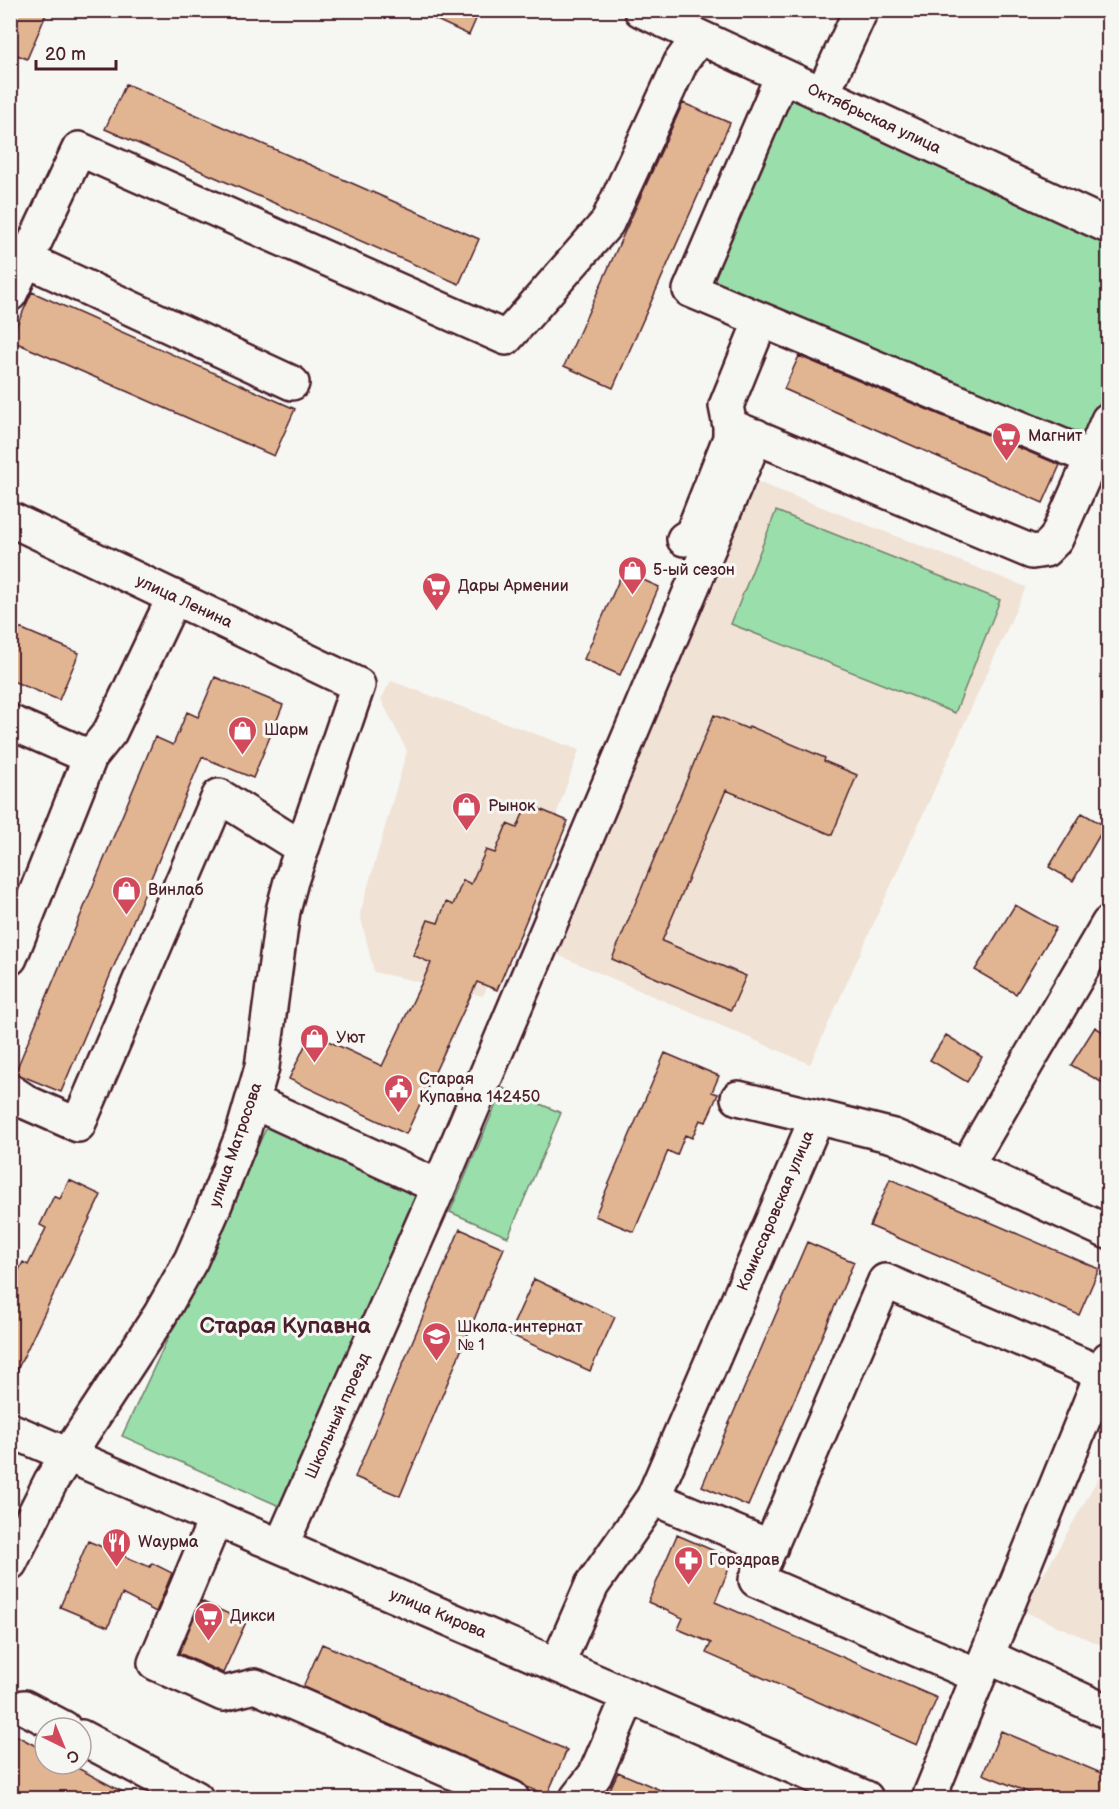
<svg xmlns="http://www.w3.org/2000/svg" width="1119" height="1809" font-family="'Balsamiq Sans',sans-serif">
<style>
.built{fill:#f0e2d5}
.green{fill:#9adfab;stroke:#727f6b;stroke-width:1.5}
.building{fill:#e1b591;stroke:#4a1f2b;stroke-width:1.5}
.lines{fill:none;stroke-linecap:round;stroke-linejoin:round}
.minor-casing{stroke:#4a1f2b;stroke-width:38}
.minor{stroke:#f6f6f2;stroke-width:33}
.labels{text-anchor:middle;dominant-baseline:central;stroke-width:6;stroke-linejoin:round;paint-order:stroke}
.street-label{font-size:16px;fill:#4a1f2b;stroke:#f6f6f2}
.poi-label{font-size:16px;fill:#4a1f2b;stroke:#f6f6f2;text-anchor:start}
.district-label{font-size:22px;font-weight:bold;fill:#4a1f2b;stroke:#f6f6f2}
</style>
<rect width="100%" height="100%" fill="#f6f6f2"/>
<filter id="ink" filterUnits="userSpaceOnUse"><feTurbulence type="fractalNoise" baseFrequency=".0167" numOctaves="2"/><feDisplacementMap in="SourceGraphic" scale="12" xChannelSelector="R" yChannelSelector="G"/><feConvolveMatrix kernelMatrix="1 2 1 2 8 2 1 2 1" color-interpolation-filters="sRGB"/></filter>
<g filter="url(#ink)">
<path class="built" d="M 745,477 L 1026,587 L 810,1064 L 551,952 Z
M 391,681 L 579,750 L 522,912 L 483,996 L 374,972 L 360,914 L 407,751 L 381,699 Z
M 1108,1461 L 1108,1648 L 1023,1611 Z"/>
<path class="green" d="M 792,97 L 1108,243 L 1108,461 L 710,288 Z
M 776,511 L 1000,600 L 955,713 L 731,624 Z
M 503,1088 L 561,1113 L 508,1237 L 450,1212 Z
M 272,1116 L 424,1189 L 284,1508 L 122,1436 Z"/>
<path class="building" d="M 10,10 L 48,10 L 27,59 L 10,52 Z
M 415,10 L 480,10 L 469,35 Z
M 126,84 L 479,239 L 459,284 L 105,129 Z
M 683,103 L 730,123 L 613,388 L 564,366 Z
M 32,292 L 295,409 L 274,456 L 10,340 Z
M 799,356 L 1060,465 L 1043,503 L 784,389 Z
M 623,571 L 659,587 L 620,675 L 584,659 Z
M 10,624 L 79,653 L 59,700 L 10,680 Z
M 215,677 L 283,705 L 253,778 L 202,757 L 61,1092 L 15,1073 L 155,737 L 173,745 L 187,712 L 198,717 Z
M 714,715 L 748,729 L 749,726 L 825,758 L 824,761 L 857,775 L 832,835 L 726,790 L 662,941 L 746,976 L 731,1010 L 612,959 Z
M 527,804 L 568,821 L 497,990 L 477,982 L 406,1134 L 289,1079 L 311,1033 L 382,1066 L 431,963 L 413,955 L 428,920 L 438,923 L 446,902 L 453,905 L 463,880 L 471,884 L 486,850 L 495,853 L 507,824 L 517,828 Z
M 1082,813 L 1105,826 L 1073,881 L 1049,867 Z
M 1015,905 L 1056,928 L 1016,994 L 975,970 Z
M 1095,1027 L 1108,1035 L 1108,1086 L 1071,1065 Z
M 946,1035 L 982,1057 L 967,1082 L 930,1060 Z
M 665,1053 L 719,1076 L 712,1092 L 718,1094 L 706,1122 L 700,1120 L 692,1138 L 685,1135 L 677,1155 L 668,1151 L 634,1232 L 595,1216 Z
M 890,1179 L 1099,1269 L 1079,1315 L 870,1226 Z
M 69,1180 L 101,1195 L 10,1385 L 10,1288 L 23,1262 L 28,1265 L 46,1228 L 40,1225 L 54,1196 L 60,1199 Z
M 460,1229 L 504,1248 L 400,1496 L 355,1477 Z
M 807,1242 L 854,1262 L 748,1506 L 702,1486 Z
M 534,1279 L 615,1317 L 590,1371 L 509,1334 Z
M 677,1535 L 733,1559 L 715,1602 L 937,1698 L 917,1745 L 706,1653 L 711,1643 L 678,1629 L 683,1618 L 648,1602 Z
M 88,1541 L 150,1567 L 152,1563 L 172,1573 L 156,1612 L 122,1594 L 108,1627 L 60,1607 Z
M 201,1601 L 246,1622 L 223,1673 L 179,1653 Z
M 322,1644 L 567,1750 L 547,1795 L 527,1787 L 519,1781 L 303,1687 Z
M 1001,1731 L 1108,1776 L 1108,1798 L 1042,1798 L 983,1774 Z
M 10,1732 L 45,1751 L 45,1764 L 70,1764 L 134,1798 L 33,1798 L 10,1787 Z
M 618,1772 L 679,1798 L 606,1798 Z"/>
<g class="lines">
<defs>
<path id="minor" d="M 641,10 L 1108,226
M 782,76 L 690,290 L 1092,458 L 1108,420
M 822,95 L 861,10
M 27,260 L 292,383
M 10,294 L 79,149 L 506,338 L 607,223 L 681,62 L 699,37
M 730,426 L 1032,552 L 1045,550 L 1056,539 L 1092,458
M 10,519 L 358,685 L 291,881 L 283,911 L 262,1067 L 242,1136 L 212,1212 L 191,1260 L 160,1315 L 51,1481 L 10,1563
M 684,539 L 692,534 L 730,438 L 730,426 L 726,406 L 761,320
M 10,722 L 90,757
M 10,958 L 90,757 L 110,732 L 174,597
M 10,1091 L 28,1103 L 78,1125 L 219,796 L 291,841
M 738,1098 L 817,1117
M 254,1102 L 439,1187
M 966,1167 L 1108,1232
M 10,1430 L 866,1798
M 653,1498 L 771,1547
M 216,1518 L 155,1663 L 223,1694 L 255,1686 L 512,1798
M 281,1546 L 439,1187 L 756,436
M 987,1656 L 1108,1712
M 557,1665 L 592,1585 L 653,1498 L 817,1117 L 893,1136 L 966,1167 L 1108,924
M 979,1676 L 756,1580 L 885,1281 L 1103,1374
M 24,1707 L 64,1728
M 81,1737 L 196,1798
M 577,1798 L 595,1775 L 629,1696
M 929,1798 L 1108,1359"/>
</defs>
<use href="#minor" class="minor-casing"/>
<use href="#minor" class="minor"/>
</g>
</g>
<defs>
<symbol id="supermarket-pin" viewBox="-11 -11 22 30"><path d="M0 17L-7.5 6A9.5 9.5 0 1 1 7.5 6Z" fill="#d1495b" stroke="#f6f6f2"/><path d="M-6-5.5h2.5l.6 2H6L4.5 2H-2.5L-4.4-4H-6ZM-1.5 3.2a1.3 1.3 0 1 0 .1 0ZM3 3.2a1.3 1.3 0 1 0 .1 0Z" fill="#fff"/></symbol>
<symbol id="shop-pin" viewBox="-11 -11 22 30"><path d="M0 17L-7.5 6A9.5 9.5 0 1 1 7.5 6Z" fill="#d1495b" stroke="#f6f6f2"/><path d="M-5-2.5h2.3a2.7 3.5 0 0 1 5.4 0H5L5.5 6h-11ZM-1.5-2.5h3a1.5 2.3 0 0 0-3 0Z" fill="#fff"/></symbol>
<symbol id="civic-pin" viewBox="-11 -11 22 30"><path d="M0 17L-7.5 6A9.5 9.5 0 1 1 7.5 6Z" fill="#d1495b" stroke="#f6f6f2"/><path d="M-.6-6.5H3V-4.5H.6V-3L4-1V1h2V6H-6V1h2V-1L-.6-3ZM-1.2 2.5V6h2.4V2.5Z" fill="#fff"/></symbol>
<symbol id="school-pin" viewBox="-11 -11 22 30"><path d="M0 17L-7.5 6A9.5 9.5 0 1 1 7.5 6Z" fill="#d1495b" stroke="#f6f6f2"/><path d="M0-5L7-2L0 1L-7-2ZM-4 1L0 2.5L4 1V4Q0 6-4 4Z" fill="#fff"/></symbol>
<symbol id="restaurant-pin" viewBox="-11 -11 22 30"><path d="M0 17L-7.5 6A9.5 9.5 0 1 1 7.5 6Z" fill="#d1495b" stroke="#f6f6f2"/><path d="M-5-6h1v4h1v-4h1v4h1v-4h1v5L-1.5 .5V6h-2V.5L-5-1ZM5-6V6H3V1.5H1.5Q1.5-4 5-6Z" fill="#fff"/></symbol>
<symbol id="pharmacy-pin" viewBox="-11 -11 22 30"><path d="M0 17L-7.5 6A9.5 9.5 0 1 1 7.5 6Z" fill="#d1495b" stroke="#f6f6f2"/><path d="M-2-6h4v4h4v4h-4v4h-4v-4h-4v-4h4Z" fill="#fff"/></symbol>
</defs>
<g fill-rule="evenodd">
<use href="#supermarket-pin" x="990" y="420" width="33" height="45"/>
<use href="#shop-pin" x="616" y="554" width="33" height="45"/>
<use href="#supermarket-pin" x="420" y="570" width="33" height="45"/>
<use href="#shop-pin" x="226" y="714" width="33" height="45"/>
<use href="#shop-pin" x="450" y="790" width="33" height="45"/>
<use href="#shop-pin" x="110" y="874" width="33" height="45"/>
<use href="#shop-pin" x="298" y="1022" width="33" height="45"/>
<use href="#civic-pin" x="382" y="1072" width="33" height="45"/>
<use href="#school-pin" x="420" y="1320" width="33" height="45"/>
<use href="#restaurant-pin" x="100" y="1526" width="33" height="45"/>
<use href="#pharmacy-pin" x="672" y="1544" width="33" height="45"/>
<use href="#supermarket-pin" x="192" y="1600" width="33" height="45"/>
</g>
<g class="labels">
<g class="street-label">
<text transform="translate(874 119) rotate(25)">Октябрьская улица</text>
<text transform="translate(184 602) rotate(25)">улица Ленина</text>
<text transform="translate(236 1145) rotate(-71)">улица Матросова</text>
<text transform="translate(776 1211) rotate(-67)">Комиссаровская улица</text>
<text transform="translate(338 1416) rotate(-66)">Школьный проезд</text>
<text transform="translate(438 1614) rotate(23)">улица Кирова</text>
</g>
<g class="poi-label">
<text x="1028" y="436">Магнит</text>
<text x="653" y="570">5-ый сезон</text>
<text x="458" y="586">Дары Армении</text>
<text x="264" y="730">Шарм</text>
<text x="488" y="806">Рынок</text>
<text x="148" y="890">Винлаб</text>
<text x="336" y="1038">Уют</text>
<text x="419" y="1079">Старая<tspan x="419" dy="18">Купавна 142450</tspan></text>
<text x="457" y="1327">Школа-интернат<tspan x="457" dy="18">№ 1</tspan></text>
<text x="138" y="1542">Wаурма</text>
<text x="709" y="1560">Горздрав</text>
<text x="230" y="1616">Дикси</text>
</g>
<g class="district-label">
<text x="285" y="1326">Старая Купавна</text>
</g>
</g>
<rect width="1119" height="1809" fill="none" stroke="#f6f6f2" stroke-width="36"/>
<rect x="18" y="18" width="1083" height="1773" fill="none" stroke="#4a1f2b" stroke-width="2" filter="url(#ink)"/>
<g transform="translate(63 1746) rotate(137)"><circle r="28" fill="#f6f6f2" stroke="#b1a0a2" stroke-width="1.5"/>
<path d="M0-4.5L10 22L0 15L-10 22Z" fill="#d1495b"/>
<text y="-9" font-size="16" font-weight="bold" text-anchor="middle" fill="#4a1f2b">С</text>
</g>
<path d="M36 60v9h80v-9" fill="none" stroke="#4a1f2b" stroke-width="3"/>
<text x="45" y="60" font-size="18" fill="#4a1f2b" stroke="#f6f6f2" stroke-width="4.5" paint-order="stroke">20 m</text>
</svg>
